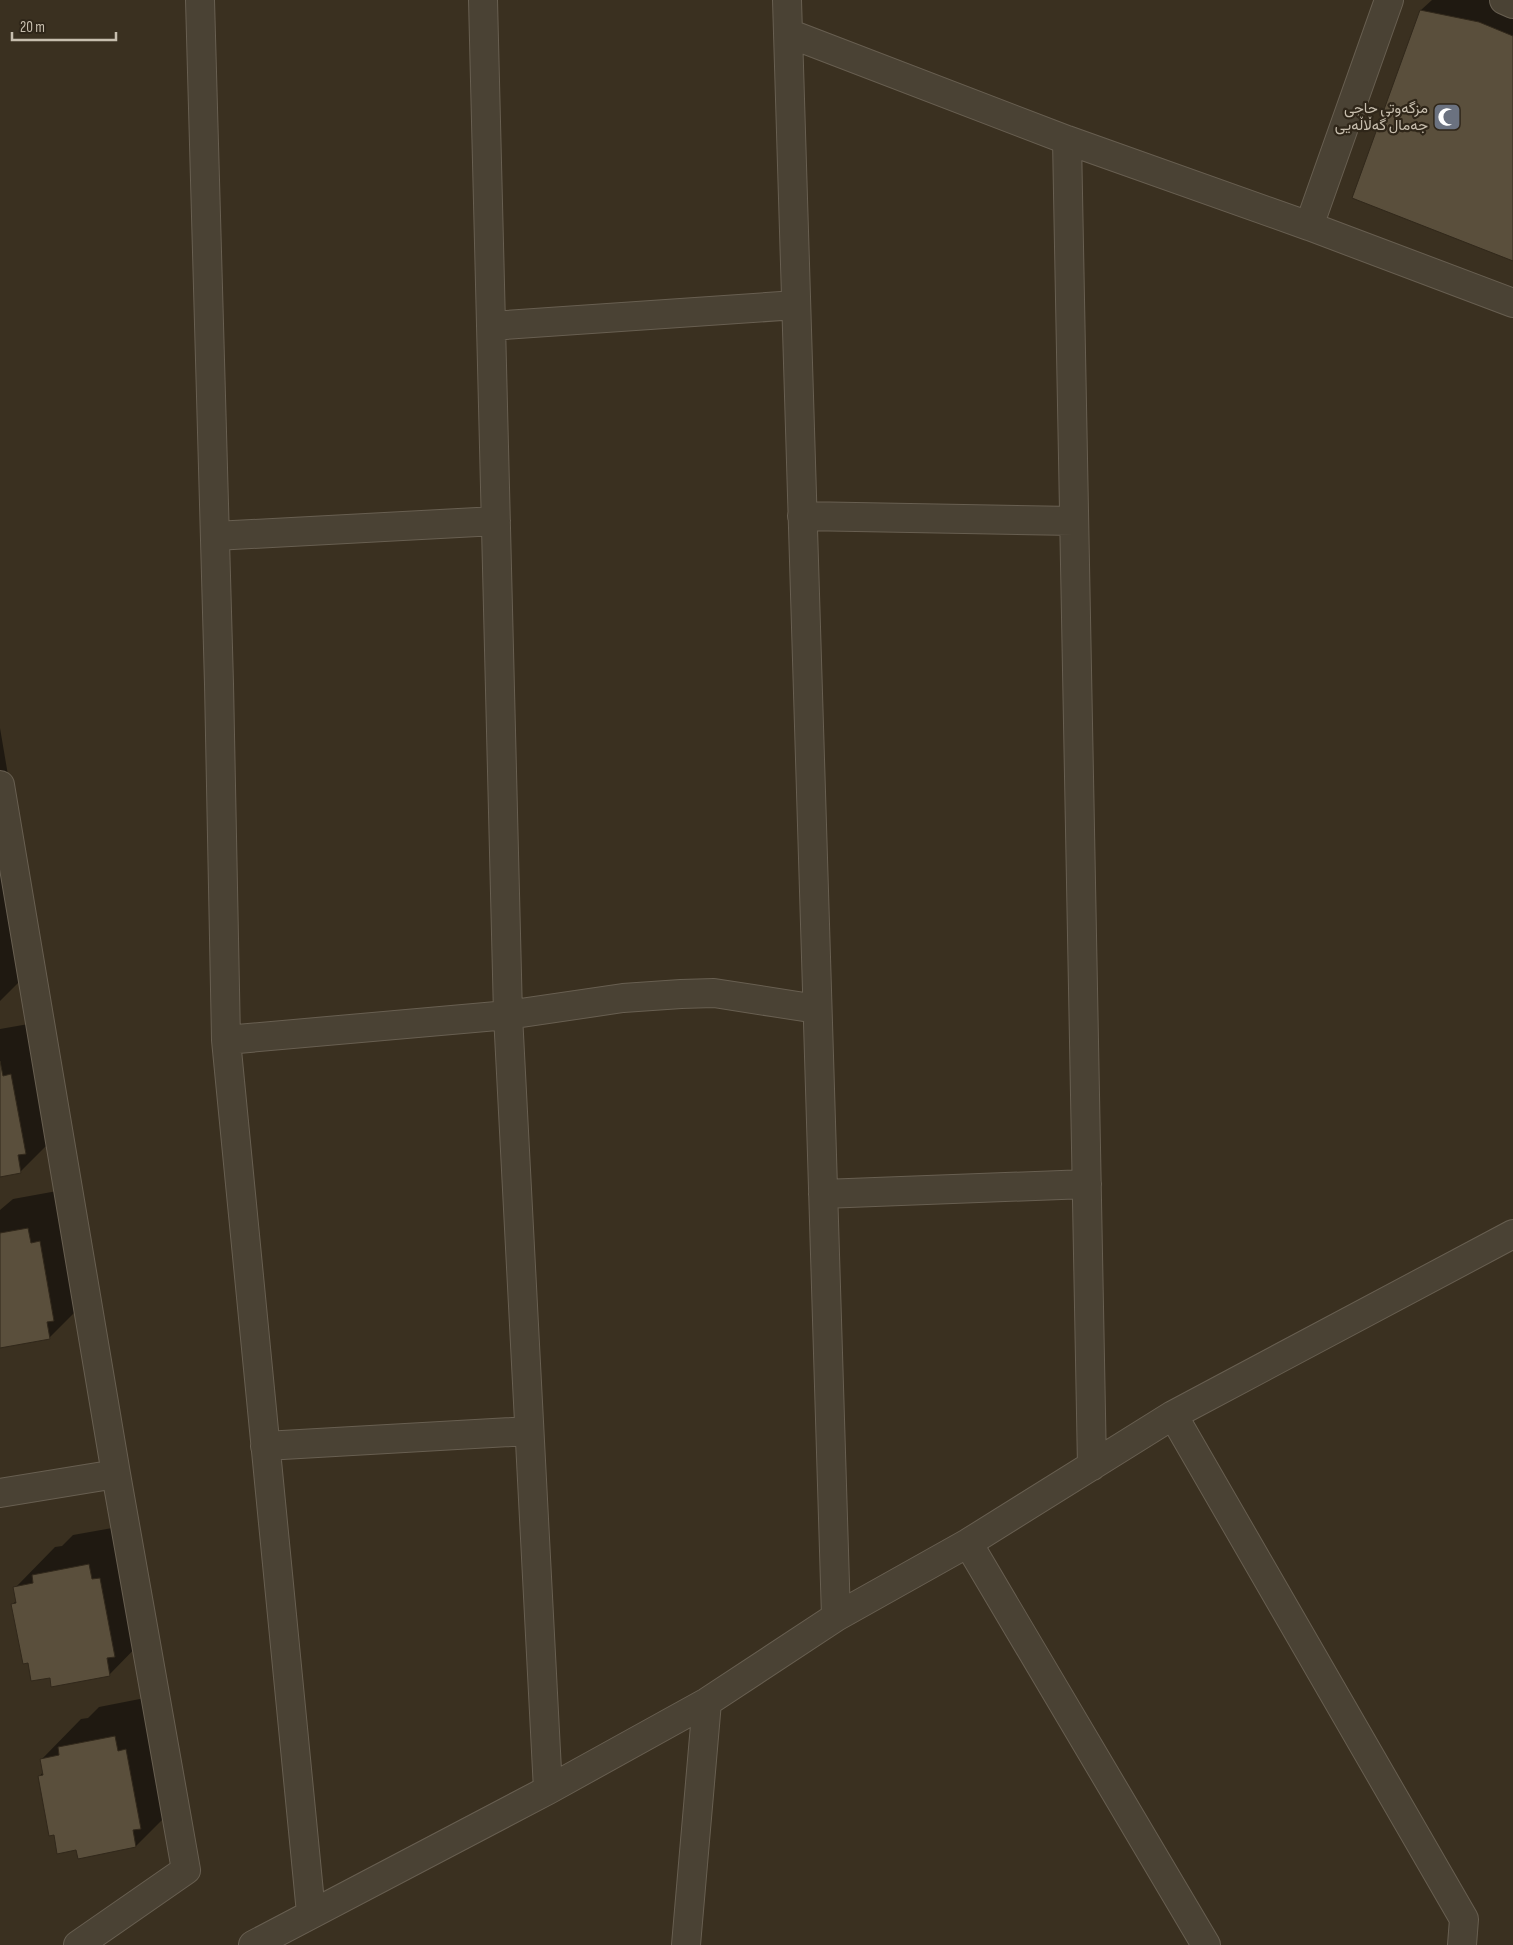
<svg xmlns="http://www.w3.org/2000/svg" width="1513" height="1945" font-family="'Sofia Sans Condensed',Vazirmatn,sans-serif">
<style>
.shadow{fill:#0007}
.building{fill:#5a4f3c;stroke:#31281b}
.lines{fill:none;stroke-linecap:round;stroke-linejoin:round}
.minor-casing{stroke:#685f51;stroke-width:30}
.minor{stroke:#4a4234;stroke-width:28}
.labels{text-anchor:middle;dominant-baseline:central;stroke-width:4.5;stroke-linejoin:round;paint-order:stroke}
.poi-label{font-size:15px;fill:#c7beae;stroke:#2f2619;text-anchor:end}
</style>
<rect width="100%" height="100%" fill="#3a3020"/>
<path class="shadow" d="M 1432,0 L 1513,0 L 1513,260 L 1353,197 L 1421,10 Z
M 0,728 L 9,781 L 0,804 Z
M 0,860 L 34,967 L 0,1001 Z
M 40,1022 L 61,1131 L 21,1171 L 0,1175 L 0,1029 Z
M 68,1189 L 89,1298 L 49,1338 L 0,1347 L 0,1210 L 13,1199 Z
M 129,1525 L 149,1634 L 109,1675 L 51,1677 L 29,1662 L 13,1604 L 17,1600 L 15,1588 L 55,1547 L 62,1546 L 73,1535 Z
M 155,1696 L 176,1806 L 136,1846 L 77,1849 L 55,1834 L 39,1777 L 43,1772 L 41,1760 L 81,1719 L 88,1718 L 99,1707 Z"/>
<path class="building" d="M 1420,10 L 1479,22 L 1513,36 L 1513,261 L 1352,198 Z
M 0,1061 L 3,1076 L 11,1074 L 26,1154 L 18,1155 L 21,1173 L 0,1177 Z
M 28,1228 L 31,1243 L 40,1241 L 54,1321 L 47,1322 L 50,1339 L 0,1348 L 0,1233 Z
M 89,1564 L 92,1579 L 100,1578 L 115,1657 L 107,1658 L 110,1676 L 51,1687 L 50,1678 L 31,1681 L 28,1663 L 23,1664 L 11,1604 L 16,1603 L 13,1587 L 33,1583 L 32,1575 Z
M 115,1736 L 118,1751 L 126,1749 L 141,1829 L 133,1830 L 136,1847 L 78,1859 L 76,1850 L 57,1854 L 54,1835 L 49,1836 L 38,1776 L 43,1775 L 40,1759 L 59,1755 L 58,1747 Z"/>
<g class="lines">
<defs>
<path id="minor" d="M 200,0 L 219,684 L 226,1040 L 311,1913
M 483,0 L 508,1015 L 548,1790
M 787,0 L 836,1617
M 1504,0 L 1513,4
M 788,33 L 1067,140 L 1309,226 L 1389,0
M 1067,140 L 1092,1466
M 1309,226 L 1513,303
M 491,326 L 796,305
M 802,516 L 1074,521
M 215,536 L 496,521
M 0,785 L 116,1474 L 186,1870 L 78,1945
M 226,1040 L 508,1015 L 623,998 L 681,994 L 714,993 L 817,1009
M 823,1194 L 1087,1184
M 1173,1415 L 1464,1919 L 1462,1945
M 265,1446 L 529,1431
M 0,1493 L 116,1474
M 968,1543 L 1206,1945
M 253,1945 L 548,1790 L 707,1702 L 836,1617 L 968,1543 L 1173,1415 L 1513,1234
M 686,1945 L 707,1702"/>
</defs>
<use href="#minor" class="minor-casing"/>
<use href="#minor" class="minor"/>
</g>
<defs>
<symbol id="mosque-square" viewBox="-11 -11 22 22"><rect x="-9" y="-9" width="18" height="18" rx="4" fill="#6b7280" stroke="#2f2619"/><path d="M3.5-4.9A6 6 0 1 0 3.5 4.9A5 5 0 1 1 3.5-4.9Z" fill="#fff"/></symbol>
</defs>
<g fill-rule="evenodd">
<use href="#mosque-square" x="1431" y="101" width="32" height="32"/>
</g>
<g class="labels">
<g class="poi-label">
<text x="1428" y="108">مزگەوتی حاجی<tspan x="1428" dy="17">جەمال گەڵاڵەیی</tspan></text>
</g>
</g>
<path d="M12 32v8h104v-8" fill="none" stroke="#c7beae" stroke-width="2.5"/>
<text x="20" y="32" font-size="15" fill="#c7beae" stroke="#2f2619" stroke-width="4" paint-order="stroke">20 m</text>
</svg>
